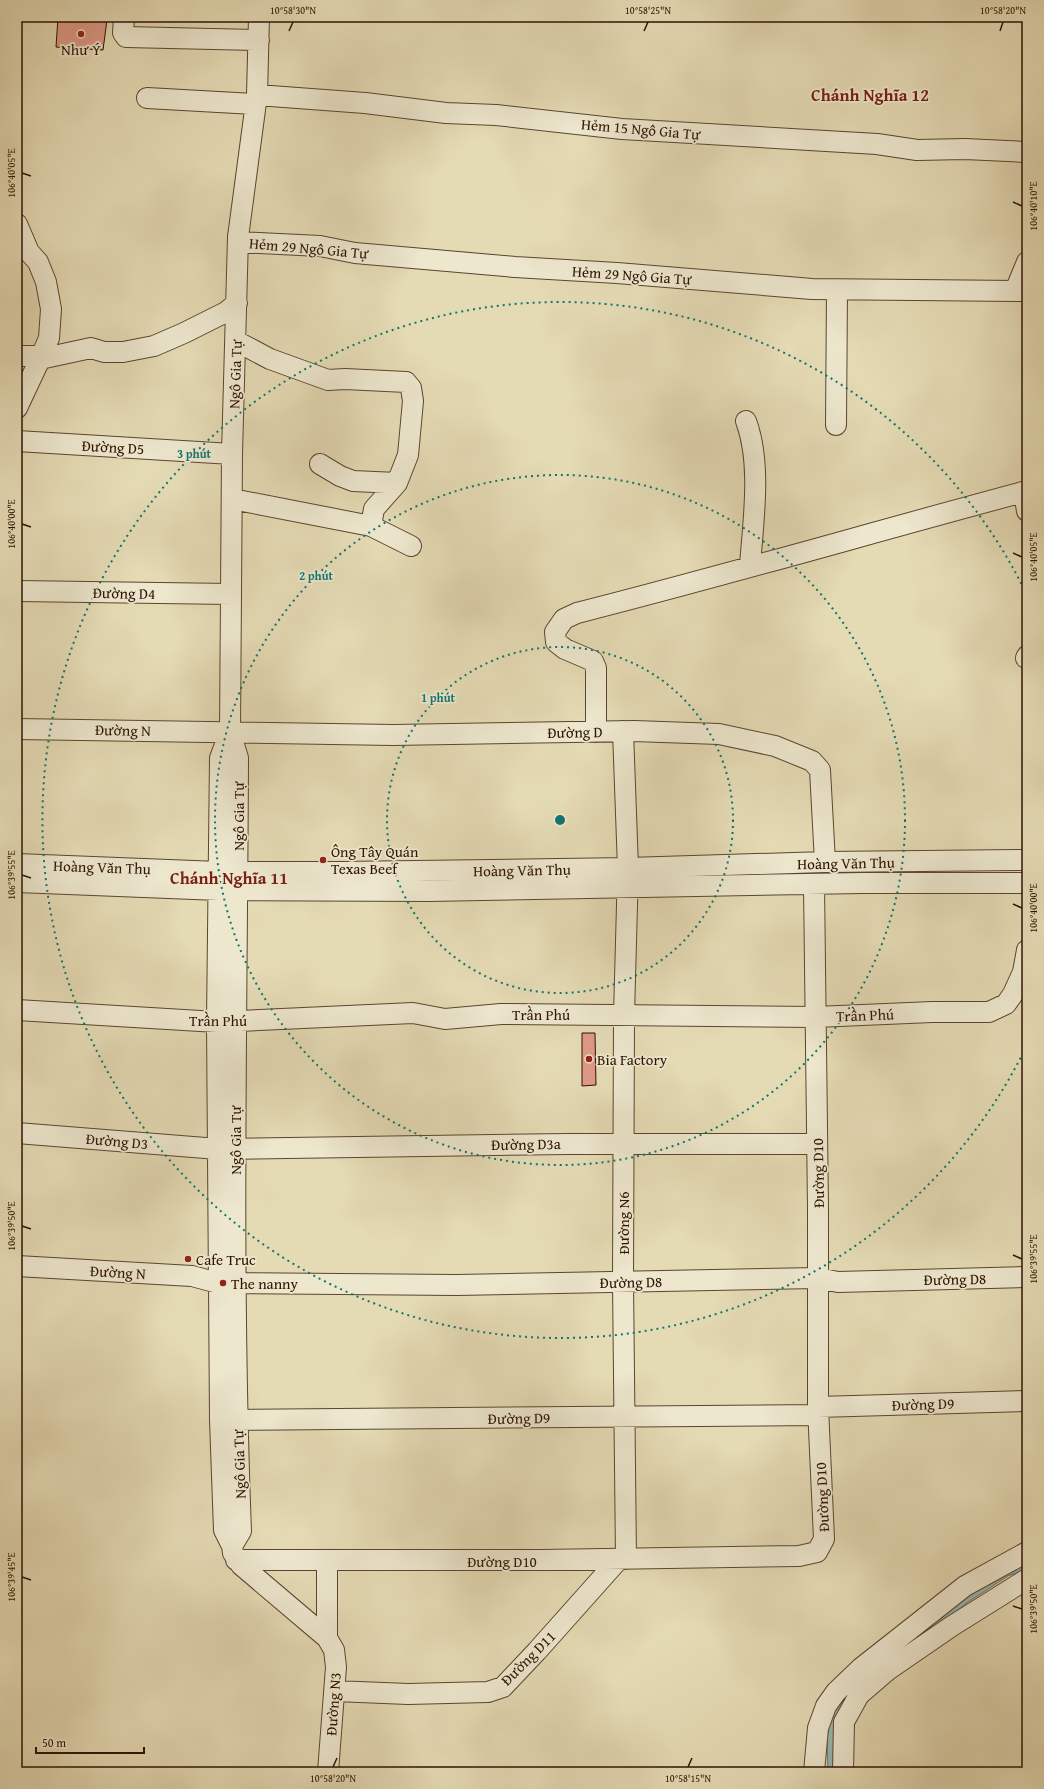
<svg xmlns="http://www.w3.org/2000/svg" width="1044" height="1789" font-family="'Gentium Book Plus',serif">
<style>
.water{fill:#97b9b5;stroke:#6d776d}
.building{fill:#de9987;stroke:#2d1302}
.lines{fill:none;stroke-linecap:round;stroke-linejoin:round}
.minor-casing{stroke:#5b452e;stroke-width:22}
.minor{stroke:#ede7ce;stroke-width:20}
.ticks{fill:none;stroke:#2d1302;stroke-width:1.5}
.ring{fill:none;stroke:#0f766e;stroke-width:2;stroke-dasharray:2 4}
.poi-dot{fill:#8f2418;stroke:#ede7ce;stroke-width:1.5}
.labels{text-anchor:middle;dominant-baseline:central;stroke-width:3.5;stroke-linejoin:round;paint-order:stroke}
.poi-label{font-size:15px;fill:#2d1302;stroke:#ede7ce;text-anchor:start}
.street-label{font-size:15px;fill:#2d1302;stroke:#ede7ce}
.quarter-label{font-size:17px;font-weight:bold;fill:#7a1f14;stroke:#ede7ce}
.centre{fill:#0f766e;stroke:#ede7ce;stroke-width:2}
.ring-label{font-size:12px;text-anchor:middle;font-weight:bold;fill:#0f766e;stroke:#ede7ce;stroke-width:3.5;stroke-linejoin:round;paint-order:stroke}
.neatline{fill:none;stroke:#2d1302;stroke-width:1.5}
.ticks-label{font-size:10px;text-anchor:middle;fill:#2d1302}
</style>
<rect width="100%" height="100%" fill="#e4dab4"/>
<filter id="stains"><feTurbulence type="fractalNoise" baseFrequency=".005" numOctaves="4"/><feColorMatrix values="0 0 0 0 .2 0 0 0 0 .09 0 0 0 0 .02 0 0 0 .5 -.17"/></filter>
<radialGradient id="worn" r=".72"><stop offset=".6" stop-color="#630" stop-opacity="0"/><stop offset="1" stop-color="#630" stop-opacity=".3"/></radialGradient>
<path class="water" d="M 1027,1556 L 1027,1569 L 1008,1576 L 968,1602 L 859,1693 L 840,1772 L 828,1772 L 827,1738 L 831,1717 L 838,1699 L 909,1634 Z"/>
<path class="building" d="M 58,17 L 103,17 L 102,20 L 107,20 L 103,50 L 56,47 Z
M 582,1033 L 595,1033 L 596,1085 L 582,1086 Z"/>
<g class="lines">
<defs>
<path id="minor" d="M 124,17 L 123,33 L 126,37 L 259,40
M 257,95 L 365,103 L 446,113 L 496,115 L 622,129 L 877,144 L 917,150 L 965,149 L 1027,152
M 147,98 L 254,104
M 17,224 L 29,252 L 38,262 L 46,282 L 51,309 L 49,338 L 40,359 L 35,356 L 17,356
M 238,242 L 320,246 L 355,253 L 515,267 L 617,273 L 812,289 L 1027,291
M 1015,291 L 1027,262
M 236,341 L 270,359 L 328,380 L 345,379 L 406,382 L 411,388 L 413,401 L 408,455 L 397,483 L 374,509 L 371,526 L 411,546
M 17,408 L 40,359 L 91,348 L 104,352 L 123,352 L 154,346 L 184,333 L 226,312 L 237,303
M 746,421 C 762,464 753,522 750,566
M 836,425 L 837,290
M 17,441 L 232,454
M 320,464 L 340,476 L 353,481 L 397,483
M 1024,492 L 1027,511
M 232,499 L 371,526
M 17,591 L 231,594
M 1026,658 L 1027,656
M 17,729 L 393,735 L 634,731 L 719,734 L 775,746 L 812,761 L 820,770 L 825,862
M 623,731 L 628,868 L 624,1015 L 623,1282 L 626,1559
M 230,732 L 220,758 L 217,1022 L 220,1420 L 224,1530 L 232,1546 L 233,1553 L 241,1565 L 327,1638 L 334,1650 L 336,1667 L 328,1772
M 596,732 L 596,668 L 593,661 L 565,649 L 556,642 L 555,632 L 564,619 L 577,613 C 727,575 877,531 1027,491
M 17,864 L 219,872 L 340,872 L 628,868 L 825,862 L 1027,860
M 17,882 L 219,890 L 429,891 L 862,883 L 1027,883
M 17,1010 L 217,1022 L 413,1013 L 445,1019 L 501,1014 L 816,1017 L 932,1012 L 989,1012 L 1006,1004 L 1013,994 L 1023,972 L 1027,950
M 17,1133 L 218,1149 L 569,1144 L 817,1144
M 17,1266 L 192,1276 L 218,1283 L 456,1285 L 818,1278 L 838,1282 L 1027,1277
M 818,1407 L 1027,1401
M 224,1420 L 818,1415
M 232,1546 L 241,1531 C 231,1274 237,1016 238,758 L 230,732 L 232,454 L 238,237 L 257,95 L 259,17
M 236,1560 L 540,1560 L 799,1556 L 817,1552 L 824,1539 L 818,1407 L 818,1209 L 814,884
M 327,1561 L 327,1638
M 335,1691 L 408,1694 L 488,1692 L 503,1687 L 537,1651 L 619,1559
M 814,1772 L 818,1728 L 826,1706 L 836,1692 L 861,1668 L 965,1586 L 1027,1552
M 843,1772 L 844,1722 L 859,1695 L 888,1670 L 952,1626 L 1027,1579"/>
</defs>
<use href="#minor" class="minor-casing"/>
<use href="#minor" class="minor"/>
</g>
<path class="ticks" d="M 289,31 L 293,22M 644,31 L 648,22M 1000,31 L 1003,22M 22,173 L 31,176M 1013,202 L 1022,206M 22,524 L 31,527M 1013,553 L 1022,557M 22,875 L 31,878M 1013,904 L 1022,908M 22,1226 L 31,1229M 1013,1255 L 1022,1259M 22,1577 L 31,1580M 1013,1606 L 1022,1609M 333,1767 L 337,1758M 688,1767 L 692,1758"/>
<g class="ring">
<circle cx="560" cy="820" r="173"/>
<circle cx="560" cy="820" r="345"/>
<path d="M1026 1047A518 518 0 1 1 1026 593"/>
</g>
<g class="poi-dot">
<circle cx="81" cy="34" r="4"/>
<circle cx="323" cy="860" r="4"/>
<circle cx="589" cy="1059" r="4"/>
<circle cx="188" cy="1259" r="4"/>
<circle cx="223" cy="1283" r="4"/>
</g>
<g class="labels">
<g class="poi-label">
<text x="81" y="49" text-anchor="middle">Như Ý</text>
<text x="331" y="851">Ông Tây Quán<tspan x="331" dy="17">Texas Beef</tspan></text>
<text x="597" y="1059">Bia Factory</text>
<text x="196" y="1259">Cafe Truc</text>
<text x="231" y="1283">The nanny</text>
</g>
<g class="street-label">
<text transform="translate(641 129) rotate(5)">Hẻm 15 Ngô Gia Tự</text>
<text transform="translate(309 248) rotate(5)">Hẻm 29 Ngô Gia Tự</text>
<text transform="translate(632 275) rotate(4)">Hẻm 29 Ngô Gia Tự</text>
<text transform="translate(235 374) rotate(-88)">Ngô Gia Tự</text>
<text transform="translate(113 447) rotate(3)">Đường D5</text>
<text transform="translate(124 593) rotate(1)">Đường D4</text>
<text transform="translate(123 730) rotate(1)">Đường N</text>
<text transform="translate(575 732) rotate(-1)">Đường D</text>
<text transform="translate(238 816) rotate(-90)">Ngô Gia Tự</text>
<text transform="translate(846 863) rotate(-1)">Hoàng Văn Thụ</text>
<text transform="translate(102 867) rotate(2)">Hoàng Văn Thụ</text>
<text transform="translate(522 870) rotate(-1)">Hoàng Văn Thụ</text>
<text x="541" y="1014">Trần Phú</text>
<text transform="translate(865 1015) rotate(-2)">Trần Phú</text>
<text x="218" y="1020">Trần Phú</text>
<text transform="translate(235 1140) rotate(-90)">Ngô Gia Tự</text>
<text transform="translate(117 1141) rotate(5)">Đường D3</text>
<text transform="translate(526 1144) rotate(-1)">Đường D3a</text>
<text transform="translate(818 1173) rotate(-91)">Đường D10</text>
<text transform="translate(623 1223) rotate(-90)">Đường N6</text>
<text transform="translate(118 1272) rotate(3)">Đường N</text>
<text transform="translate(955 1279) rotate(-1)">Đường D8</text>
<text transform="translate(631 1282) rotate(-1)">Đường D8</text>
<text transform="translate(923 1404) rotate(-2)">Đường D9</text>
<text transform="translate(519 1418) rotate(-1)">Đường D9</text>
<text transform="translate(239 1464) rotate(-92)">Ngô Gia Tự</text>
<text transform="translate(822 1497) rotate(-93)">Đường D10</text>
<text x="502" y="1561">Đường D10</text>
<text transform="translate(528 1658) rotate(-45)">Đường D11</text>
<text transform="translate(333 1704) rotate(-86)">Đường N3</text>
</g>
<g class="quarter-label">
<text x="870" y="94">Chánh Nghĩa 12</text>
<text x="229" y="877">Chánh Nghĩa 11</text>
</g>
</g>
<circle cx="560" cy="820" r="6" class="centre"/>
<g class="ring-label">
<text x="194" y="458">3 phút</text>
<text x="316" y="580">2 phút</text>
<text x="438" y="702">1 phút</text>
</g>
<rect width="1044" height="1789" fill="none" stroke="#e4dab4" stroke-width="44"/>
<path d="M36 1747v6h108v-6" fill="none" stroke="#2d1302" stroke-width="2"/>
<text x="42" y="1747" font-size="12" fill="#2d1302" stroke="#ede7ce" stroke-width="3" paint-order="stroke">50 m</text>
<rect x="22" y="22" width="1000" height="1745" class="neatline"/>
<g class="ticks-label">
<text x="293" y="14">10°58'30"N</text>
<text x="648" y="14">10°58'25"N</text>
<text x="1003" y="14">10°58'20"N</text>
<text transform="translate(11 173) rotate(-90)" y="4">106°40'05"E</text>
<text transform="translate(1033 206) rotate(-90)" y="4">106°40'10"E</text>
<text transform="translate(11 524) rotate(-90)" y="4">106°40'00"E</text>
<text transform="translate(1033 557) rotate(-90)" y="4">106°40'05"E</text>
<text transform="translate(11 875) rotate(-90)" y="4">106°39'55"E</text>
<text transform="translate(1033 908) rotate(-90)" y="4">106°40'00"E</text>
<text transform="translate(11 1226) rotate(-90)" y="4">106°39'50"E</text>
<text transform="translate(1033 1259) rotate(-90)" y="4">106°39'55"E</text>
<text transform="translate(11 1577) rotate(-90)" y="4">106°39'45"E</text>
<text transform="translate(1033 1609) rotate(-90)" y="4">106°39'50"E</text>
<text x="333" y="1782">10°58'20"N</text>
<text x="688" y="1782">10°58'15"N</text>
</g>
<rect width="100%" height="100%" filter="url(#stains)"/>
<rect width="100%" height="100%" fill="url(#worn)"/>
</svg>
